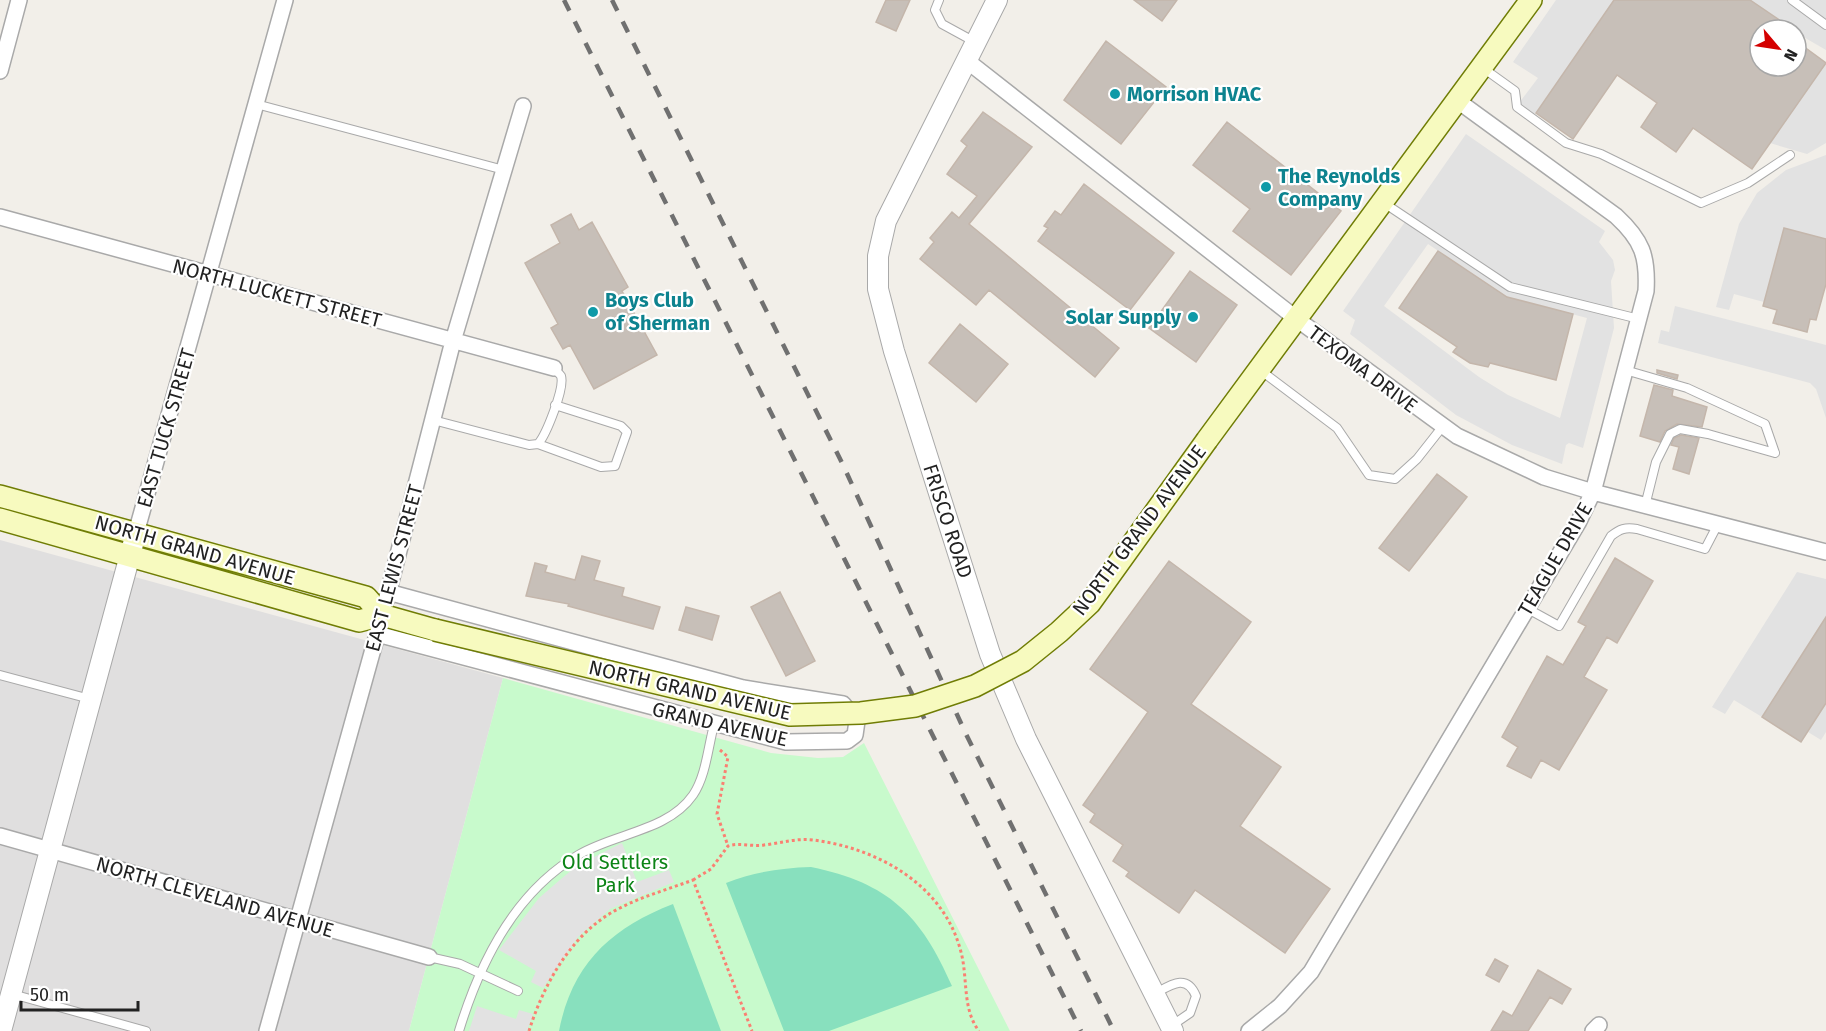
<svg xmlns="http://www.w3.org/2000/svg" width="1826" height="1031" font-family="'Fira Sans',sans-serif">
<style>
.residential{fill:#e0dfdf}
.park{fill:#c8facc}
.pitch{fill:#88e0be}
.parking{fill:#e2e2e2;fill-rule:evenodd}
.building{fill:#c7bfb8;stroke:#c4b6ab;stroke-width:1.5}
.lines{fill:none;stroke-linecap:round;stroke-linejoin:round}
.service-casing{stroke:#a9a9a9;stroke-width:10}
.minor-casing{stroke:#a9a9a9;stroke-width:18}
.tertiary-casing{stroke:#a9a9a9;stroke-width:22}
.secondary-casing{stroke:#707d05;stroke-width:24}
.path{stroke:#fa8072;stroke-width:3;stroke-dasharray:3 3;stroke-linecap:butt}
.service{stroke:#fff;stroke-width:8}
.minor{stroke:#fff;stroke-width:15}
.tertiary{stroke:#fff;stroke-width:20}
.secondary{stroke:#f7fabf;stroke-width:21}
.rail{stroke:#707070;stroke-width:4.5;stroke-dasharray:12 12;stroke-linecap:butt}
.secondary-bridge-casing{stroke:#707d05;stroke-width:24;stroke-linecap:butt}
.secondary-bridge{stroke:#f7fabf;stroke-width:21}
.culture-dot{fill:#0f9aa8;stroke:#fff;stroke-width:2}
.labels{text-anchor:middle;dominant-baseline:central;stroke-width:4.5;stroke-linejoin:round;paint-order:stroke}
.culture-label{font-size:20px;font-weight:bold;fill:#0d838f;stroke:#fff;text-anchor:start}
.street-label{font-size:20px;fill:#222;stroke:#fff}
.park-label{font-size:20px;fill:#0c8416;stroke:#fff}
</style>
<rect width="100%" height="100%" fill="#f2efe9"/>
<path class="residential" d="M 0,540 L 503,678 L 409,1031 L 0,1031 Z"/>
<path class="park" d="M 503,678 L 771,753 L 818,758 L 843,757 L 864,743 L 1010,1031 L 409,1031 Z"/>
<path class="pitch" d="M 811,867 C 889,883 921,915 952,986 L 829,1031 L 784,1031 L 726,883 C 754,872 781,868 811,867 Z
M 673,904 L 721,1031 L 559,1031 C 572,964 611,928 673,904 Z"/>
<path class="parking" d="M 1556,0 L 1614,0 L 1535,114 L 1519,103 L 1538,78 L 1513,62 Z
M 1750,0 L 1826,0 L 1826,50 L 1807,39 Z
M 1826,63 L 1826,143 L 1807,154 L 1770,143 Z
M 1466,134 L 1605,231 L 1599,242 L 1613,260 L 1615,270 L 1611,281 L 1614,328 L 1583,448 L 1569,443 L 1566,445 L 1562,464 L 1512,445 L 1456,415 L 1350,334 L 1355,320 L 1343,311 ZM 1428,244 L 1507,297 L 1587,318 L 1560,418 L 1508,395 L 1479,377 L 1384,306 Z
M 1826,155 L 1826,239 L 1764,302 L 1734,294 L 1729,310 L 1716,307 L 1739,224 L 1757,193 L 1786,170 Z
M 1675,306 L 1826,345 L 1826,418 L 1816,389 L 1810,383 L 1658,343 L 1661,330 L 1669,332 Z
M 1797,572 L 1826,579 L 1826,617 L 1762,717 L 1734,700 L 1725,714 L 1712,707 Z
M 1826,703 L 1826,732 L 1821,740 L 1808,732 Z
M 622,843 L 637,882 L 669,870 L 674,882 L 610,909 L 578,937 L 543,988 L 531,982 L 536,971 L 499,950 L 539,898 L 561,879 L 578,865 Z
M 477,1006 L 516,1019 L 519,1010 L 533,1014 L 527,1031 L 469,1031 Z"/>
<path class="building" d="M 886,0 L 910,0 L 896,31 L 876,22 Z
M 1134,0 L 1177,0 L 1162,21 Z
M 1614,0 L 1750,0 L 1794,30 L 1760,30 L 1760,66 L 1796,66 L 1796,41 L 1826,63 L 1752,169 L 1693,128 L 1676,152 L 1641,127 L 1657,103 L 1617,75 L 1573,139 L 1536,113 Z
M 1106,41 L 1166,87 L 1121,144 L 1064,100 Z
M 983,112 L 1032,147 L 969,224 L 1119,348 L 1095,377 L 989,290 L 976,305 L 920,259 L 934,242 L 930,238 L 952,212 L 959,218 L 977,196 L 947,174 L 967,146 L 961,141 Z
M 1227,122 L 1341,211 L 1291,275 L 1233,231 L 1250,209 L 1193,165 Z
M 1084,184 L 1174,253 L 1130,310 L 1038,241 L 1048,228 L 1044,226 L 1055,211 L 1061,215 Z
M 571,214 L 579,230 L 592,222 L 628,287 L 622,291 L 657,355 L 594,389 L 570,345 L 563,349 L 551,328 L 558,324 L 525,263 L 560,243 L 551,225 Z
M 1784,228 L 1826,239 L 1826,284 L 1816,320 L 1810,319 L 1807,332 L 1773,323 L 1777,310 L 1763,306 Z
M 1438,251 L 1507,297 L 1573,314 L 1556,380 L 1490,363 L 1488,367 L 1470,363 L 1453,352 L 1457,347 L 1399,308 Z
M 1190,271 L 1237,305 L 1196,362 L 1149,328 Z
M 960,324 L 1008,364 L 976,402 L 929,363 Z
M 1657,370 L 1678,375 L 1677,379 L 1657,373 Z
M 1654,385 L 1673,390 L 1672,396 L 1707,407 L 1702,427 L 1677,424 L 1665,431 L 1660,442 L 1640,436 Z
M 1681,435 L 1699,438 L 1689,474 L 1673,469 L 1679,447 L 1671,445 L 1674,438 Z
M 1437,474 L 1467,497 L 1409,571 L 1379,548 Z
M 582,556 L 600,561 L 594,580 L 624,588 L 622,596 L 660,607 L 653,629 L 568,606 L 569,604 L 526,596 L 535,563 L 547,566 L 545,572 L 575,580 Z
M 1615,558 L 1653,581 L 1617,643 L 1607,637 L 1584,677 L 1607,690 L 1559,770 L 1541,760 L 1531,778 L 1507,766 L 1518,747 L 1502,737 L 1547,656 L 1563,665 L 1586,626 L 1578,622 Z
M 1169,561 L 1251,622 L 1191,704 L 1281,767 L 1240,826 L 1330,889 L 1285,953 L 1195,890 L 1179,913 L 1126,876 L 1129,872 L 1113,861 L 1123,845 L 1090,822 L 1095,814 L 1083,805 L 1148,712 L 1090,669 Z
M 780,592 L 815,661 L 786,676 L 751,607 Z
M 686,607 L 719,616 L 712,640 L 679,630 Z
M 1826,617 L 1826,703 L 1801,742 L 1762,717 Z
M 1495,959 L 1508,966 L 1499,982 L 1486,975 Z
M 1538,970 L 1571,989 L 1562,1004 L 1550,997 L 1528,1031 L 1491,1031 L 1503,1011 L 1512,1016 Z"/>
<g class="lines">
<defs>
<path id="service" d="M 939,0 L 935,10 L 942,24 L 975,42
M 1792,0 L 1826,25
M 1483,68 L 1515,91 L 1517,107 L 1566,143 L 1601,154 L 1701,203 L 1748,183 L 1790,155
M 256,104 L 504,170
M 1384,203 L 1510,287 L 1639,319
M 1260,370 L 1337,428 L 1369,475 L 1395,479 L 1417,459 L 1443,426
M 1625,370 L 1687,388 L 1765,424 L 1775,453
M 433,420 L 529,445 L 538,444 C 546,435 565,388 561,376 C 559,373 556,371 554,368
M 538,444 L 601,467 L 615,466 L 627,432 L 621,426 L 555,405
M 1645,506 L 1656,462 L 1670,434 L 1680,429 L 1708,434 L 1775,453
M 1528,609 L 1559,626 L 1611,536 C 1620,529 1625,527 1637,529 L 1705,549 L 1718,524
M 0,675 L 90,699
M 429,957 L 460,964 L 518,991
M 1156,993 C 1172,984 1187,974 1196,996 L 1190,1013 L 1171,1026
M 12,994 L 146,1031
M 459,1031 C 480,962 515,891 580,854 C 616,833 668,831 693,795 C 706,776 708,747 714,725"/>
<path id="minor" d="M 966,60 L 1298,320 L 1457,436 L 1544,477 L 1593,492 L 1826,552
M 0,71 L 19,0
M 0,217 L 554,368
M 136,533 L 285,0
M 386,601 L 453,341 L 523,106
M 377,634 L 786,742 L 847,741 L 855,735 L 857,721 L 843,704 L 743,688 L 388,592
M 0,836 L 429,957
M 267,1031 L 380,624
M 1249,1031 L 1280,1006 L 1311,972 L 1578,523 L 1593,492 L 1646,291 C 1648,256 1642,240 1616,216 L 1458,101
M 1593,1031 L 1599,1025"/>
<path id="tertiary" d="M 997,0 L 886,221 L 878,256 L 878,289 L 894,351 L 990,654 L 1026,739 L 1173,1031
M 1,1031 L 136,533"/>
<path id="secondary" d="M 1207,440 L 1531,0
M 0,496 L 366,597 L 382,615
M 0,519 L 359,621 L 382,615 L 435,630"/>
</defs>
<use href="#service" class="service-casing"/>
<use href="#minor" class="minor-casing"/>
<use href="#tertiary" class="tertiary-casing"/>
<use href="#secondary" class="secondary-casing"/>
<path class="path" d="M 720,750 L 728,757 L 717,814 L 728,846
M 693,880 L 711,869 L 728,846 C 740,842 751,847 764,845 C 781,843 796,838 813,840 C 878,848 944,885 961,952 C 968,978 962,1009 979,1031
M 529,1031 C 544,983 573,931 620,908 C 643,896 669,889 693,880 L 752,1031"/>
<use href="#service" class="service"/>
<use href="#minor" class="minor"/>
<use href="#tertiary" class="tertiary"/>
<use href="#secondary" class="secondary"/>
<path class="rail" d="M 564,0 L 1081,1031
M 612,0 L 844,467 L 965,732 L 1114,1031"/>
<defs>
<path id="secondary-bridge" d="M 435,630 L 790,715 L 861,713 L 915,706 L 975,686 L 1023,661 L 1059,632 L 1090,603 L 1207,440"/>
</defs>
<use href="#secondary-bridge" class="secondary-bridge-casing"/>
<use href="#secondary-bridge" class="secondary-bridge"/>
</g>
<g class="culture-dot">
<circle cx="1115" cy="94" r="6"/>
<circle cx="1266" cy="187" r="6"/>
<circle cx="593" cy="312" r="6"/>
<circle cx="1193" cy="317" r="6"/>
</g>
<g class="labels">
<g class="culture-label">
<text x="1127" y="94">Morrison HVAC</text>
<text x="1278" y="176">The Reynolds<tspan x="1278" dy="23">Company</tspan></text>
<text x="605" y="300">Boys Club<tspan x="605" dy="23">of Sherman</tspan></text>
<text x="1181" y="317" text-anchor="end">Solar Supply</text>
</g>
<g class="street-label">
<text transform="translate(277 293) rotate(15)">NORTH LUCKETT STREET</text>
<text transform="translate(1363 369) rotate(37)">TEXOMA DRIVE</text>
<text transform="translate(166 428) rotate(-74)">EAST TUCK STREET</text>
<text transform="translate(948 521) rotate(72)">FRISCO ROAD</text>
<text transform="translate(1139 530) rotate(-53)">NORTH GRAND AVENUE</text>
<text transform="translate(195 550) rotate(16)">NORTH GRAND AVENUE</text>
<text transform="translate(1555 559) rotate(-60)">TEAGUE DRIVE</text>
<text transform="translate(394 568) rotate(-75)">EAST LEWIS STREET</text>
<text transform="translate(690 690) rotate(13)">NORTH GRAND AVENUE</text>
<text transform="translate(720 724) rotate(13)">GRAND AVENUE</text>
<text transform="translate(215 897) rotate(16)">NORTH CLEVELAND AVENUE</text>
</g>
<g class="park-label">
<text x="615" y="862">Old Settlers<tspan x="615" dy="23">Park</tspan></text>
</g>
</g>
<g transform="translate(1778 48) rotate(119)"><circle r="28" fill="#ffffff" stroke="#a7a7a7" stroke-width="1.5"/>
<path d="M0-4.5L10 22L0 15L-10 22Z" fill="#d40000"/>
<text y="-9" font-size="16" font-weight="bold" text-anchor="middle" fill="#222222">N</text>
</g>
<path d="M21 1001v9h117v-9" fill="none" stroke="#222222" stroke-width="3"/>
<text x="30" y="1001" font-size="18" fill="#222222" stroke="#ffffff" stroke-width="4.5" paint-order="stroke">50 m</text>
</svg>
